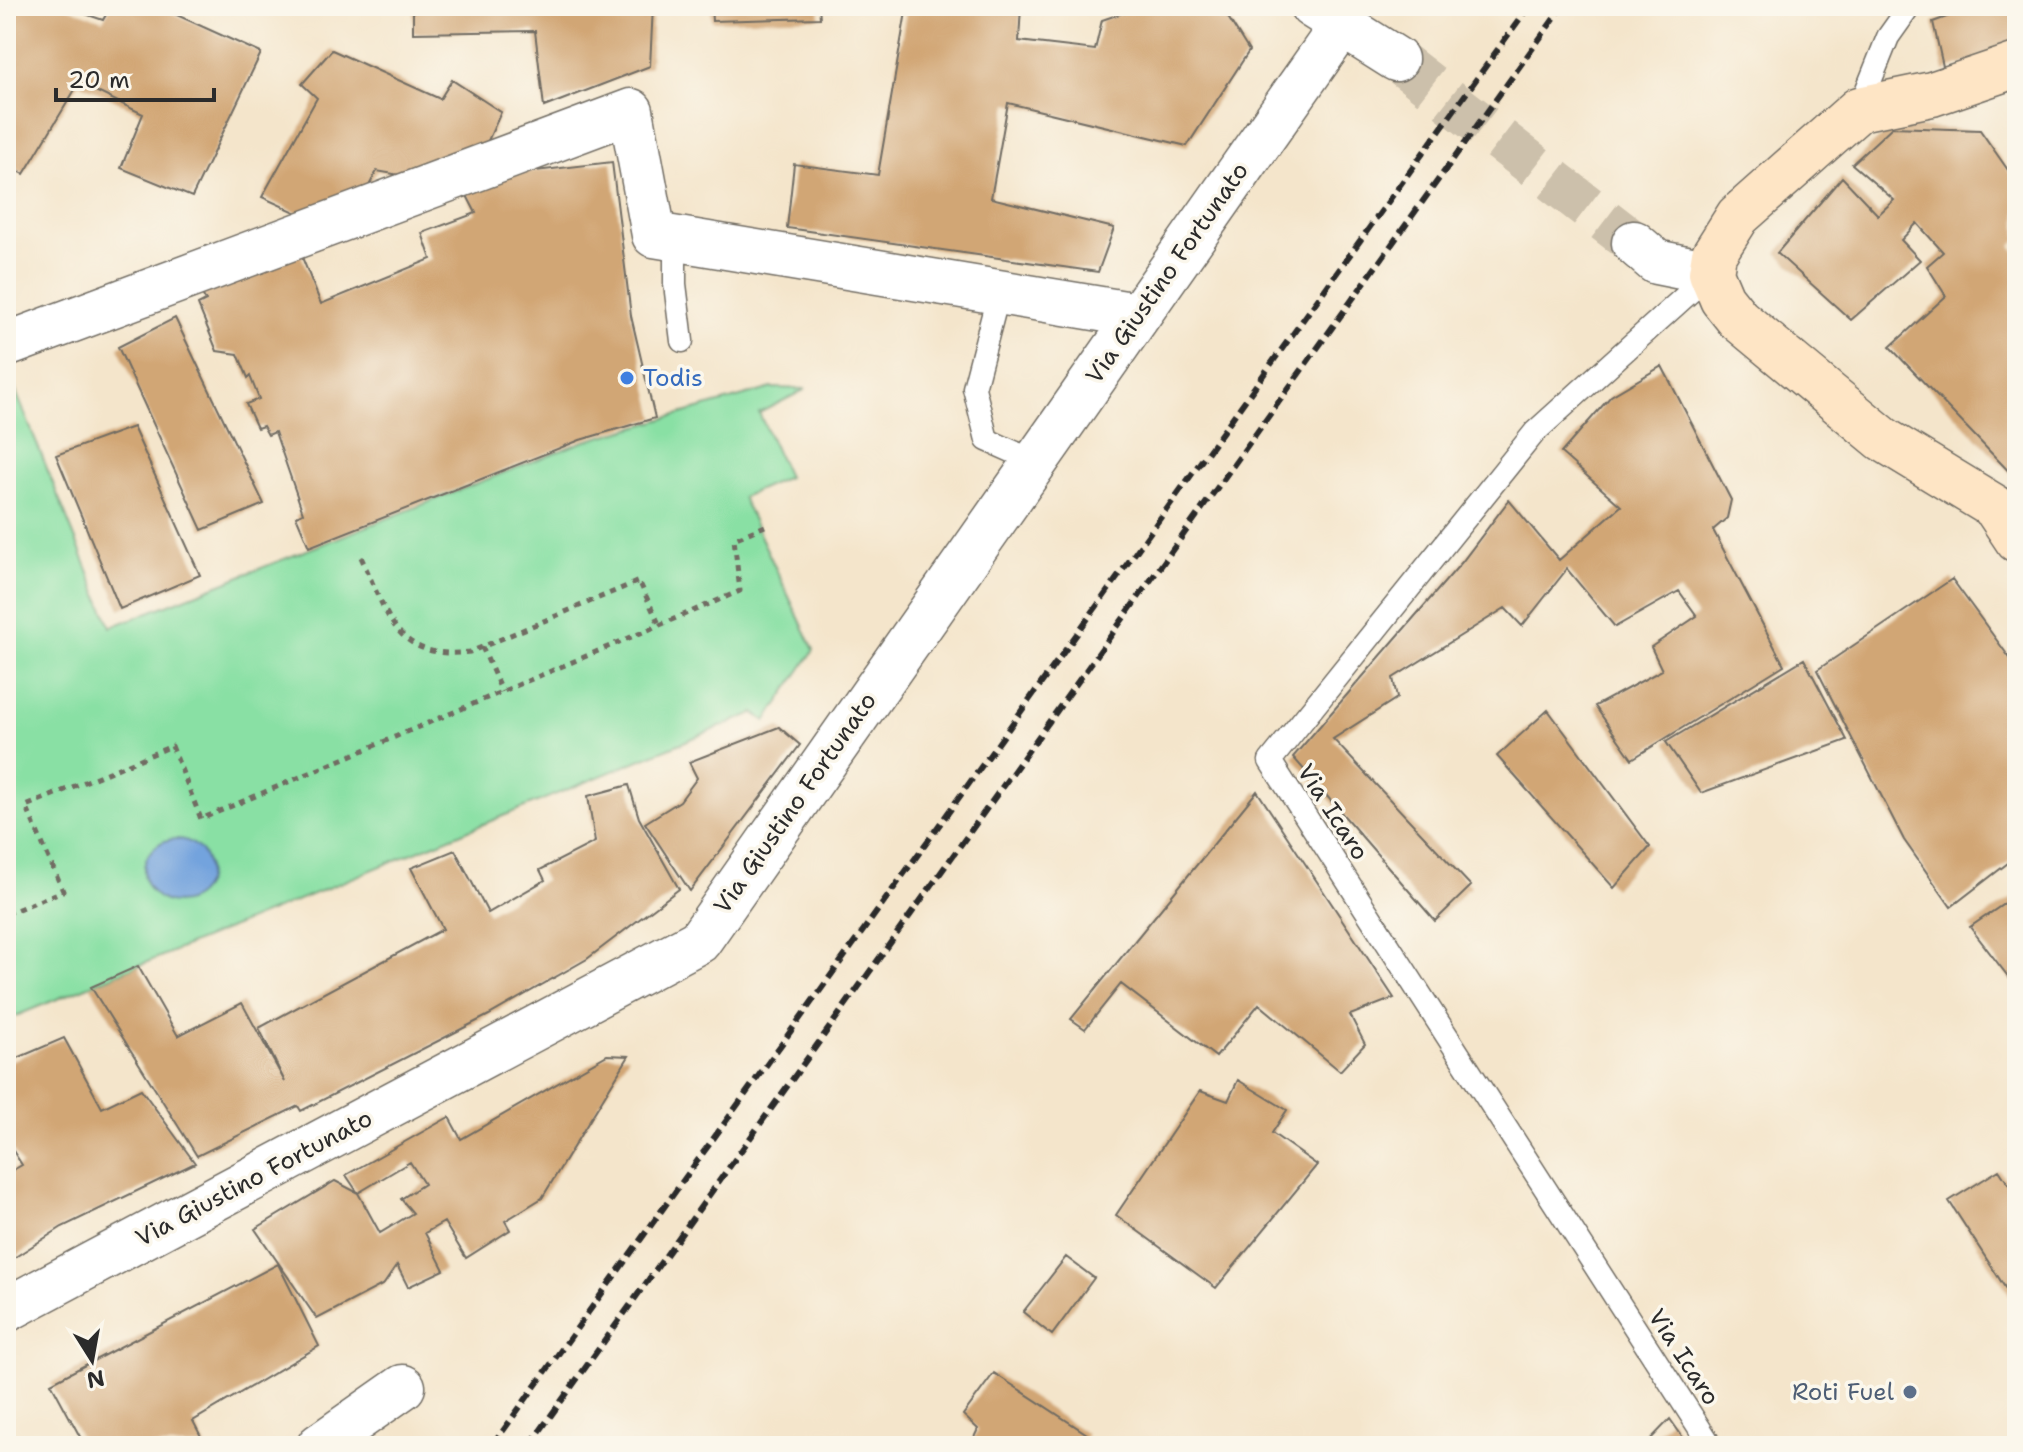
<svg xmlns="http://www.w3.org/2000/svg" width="2023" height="1452" font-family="'Shantell Sans',sans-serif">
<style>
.green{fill:#89e0a4;stroke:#5a8668;stroke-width:2}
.water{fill:#73a3dd;stroke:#4f6784;stroke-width:2}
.building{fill:#d1a675}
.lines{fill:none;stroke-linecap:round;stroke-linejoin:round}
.street-tunnel{stroke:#ccc0ab;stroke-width:44;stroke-dasharray:44 22;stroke-linecap:butt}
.lane-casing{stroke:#716c63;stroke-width:25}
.street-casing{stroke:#716c63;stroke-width:47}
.secondary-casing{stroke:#716c63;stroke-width:47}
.path{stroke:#716c63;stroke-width:5;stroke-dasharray:6 6;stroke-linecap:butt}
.lane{stroke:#fff;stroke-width:22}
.street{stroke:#fff;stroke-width:44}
.secondary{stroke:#fee5c5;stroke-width:44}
.rail{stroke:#2b2b2b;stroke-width:6;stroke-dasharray:12 6;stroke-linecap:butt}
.shop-dot{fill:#3f7fe0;stroke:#fbf7ec;stroke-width:3}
.service-dot{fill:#5c6f8a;stroke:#fbf7ec;stroke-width:3}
.labels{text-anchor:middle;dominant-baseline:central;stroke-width:7;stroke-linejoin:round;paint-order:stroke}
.street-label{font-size:24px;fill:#2b2b2b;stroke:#fbf7ec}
.shop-label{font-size:24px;fill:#366cbe;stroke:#fbf7ec;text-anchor:start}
.service-label{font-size:24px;fill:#4e5e75;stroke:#fbf7ec;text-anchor:end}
</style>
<rect width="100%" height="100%" fill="#fbf7ec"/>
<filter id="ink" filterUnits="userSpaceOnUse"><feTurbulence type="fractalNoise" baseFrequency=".0125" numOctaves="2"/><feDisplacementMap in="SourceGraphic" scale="16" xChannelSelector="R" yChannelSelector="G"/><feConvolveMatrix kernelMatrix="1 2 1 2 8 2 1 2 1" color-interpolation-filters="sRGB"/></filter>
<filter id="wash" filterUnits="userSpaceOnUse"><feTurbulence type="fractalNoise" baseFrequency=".006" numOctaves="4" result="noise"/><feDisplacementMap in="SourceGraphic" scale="32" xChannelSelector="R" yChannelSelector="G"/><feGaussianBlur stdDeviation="1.8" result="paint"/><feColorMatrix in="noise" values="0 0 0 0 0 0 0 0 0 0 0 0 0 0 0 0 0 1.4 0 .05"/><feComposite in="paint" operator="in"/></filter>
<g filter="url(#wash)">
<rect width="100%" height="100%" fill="#f4e5cb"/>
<path class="green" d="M 8,372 L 111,627 L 582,442 L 772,388 L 806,389 L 759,413 L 788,477 L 742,497 L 814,650 L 766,721 L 754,713 L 6,1020 Z"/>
<path class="water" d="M144 871a32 32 0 1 1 64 0a32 32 0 1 1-64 0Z"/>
<g id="blocks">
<path class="building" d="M 6,6 L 62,6 L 103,20 L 111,6 L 157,6 L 261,53 L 192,197 L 121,168 L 143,114 L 79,83 L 24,174 L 6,165 Z
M 413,6 L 653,6 L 650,66 L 544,107 L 535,31 L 413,33 Z
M 711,6 L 819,6 L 820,18 L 712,21 Z
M 907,6 L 1021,6 L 1019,41 L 1095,50 L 1102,20 L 1143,6 L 1221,6 L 1249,51 L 1187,146 L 1008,103 L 991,198 L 1114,228 L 1098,272 L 787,228 L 794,164 L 878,175 Z
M 1960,6 L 2017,6 L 2017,44 L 1944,71 L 1933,22 L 1963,11 Z
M 332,50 L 440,99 L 452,80 L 501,112 L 482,154 L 411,177 L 377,171 L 365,193 L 306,217 L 262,197 L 317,98 L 302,84 Z
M 1892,127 L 1980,130 L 2017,183 L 2017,241 L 2011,246 L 2017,253 L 2017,480 L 1890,347 L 1946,296 L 1927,266 L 1943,252 L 1917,223 L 1901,240 L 1920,260 L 1851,320 L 1777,253 L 1842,177 L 1878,215 L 1894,200 L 1852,164 Z
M 612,162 L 631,316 L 655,418 L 580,440 L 309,547 L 296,516 L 303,513 L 275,432 L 268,435 L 263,426 L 257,428 L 246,404 L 259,399 L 250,376 L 248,378 L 238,354 L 217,351 L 198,305 L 206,301 L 201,292 L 295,240 L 321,304 L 431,259 L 422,233 L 476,213 L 459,180 Z
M 6,266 L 16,311 L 6,314 Z
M 175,318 L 264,504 L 202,530 L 118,347 Z
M 1662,366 L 1731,500 L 1727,518 L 1713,530 L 1784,665 L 1632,759 L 1595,706 L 1662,670 L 1651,647 L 1697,616 L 1679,591 L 1615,627 L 1567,569 L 1522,626 L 1505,608 L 1393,678 L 1397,698 L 1333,739 L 1471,886 L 1435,921 L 1293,757 L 1462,562 L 1509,500 L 1559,560 L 1621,506 L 1561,453 L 1611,396 Z
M 133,427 L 200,575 L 120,609 L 56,455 Z
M 1952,579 L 2017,668 L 2017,856 L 1951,907 L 1904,840 L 1817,670 Z
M 1804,659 L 1847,740 L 1701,793 L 1666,742 Z
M 1548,710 L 1650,847 L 1614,888 L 1497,756 Z
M 779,727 L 800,745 L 690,891 L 645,823 L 680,801 L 697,778 L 689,762 Z
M 629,785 L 639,818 L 679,889 L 587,959 L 489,1015 L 301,1111 L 298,1106 L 197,1156 L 91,987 L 138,966 L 178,1036 L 242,1003 L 285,1082 L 259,1028 L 443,929 L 411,868 L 455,850 L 488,913 L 545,880 L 540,870 L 595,842 L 588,796 Z
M 1257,791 L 1394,998 L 1350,1015 L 1365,1044 L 1340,1071 L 1259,1004 L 1216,1057 L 1121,984 L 1085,1029 L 1071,1019 Z
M 2017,895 L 2017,988 L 1970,927 Z
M 64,1038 L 102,1108 L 141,1089 L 195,1163 L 62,1227 L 6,1263 L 6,1174 L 22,1165 L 6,1140 L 6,1063 Z
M 607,1055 L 629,1056 L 542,1198 L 505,1221 L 510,1230 L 466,1258 L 444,1222 L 425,1233 L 444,1270 L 408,1287 L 397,1265 L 384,1284 L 317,1319 L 255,1229 L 335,1181 L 358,1193 L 380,1233 L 413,1213 L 401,1199 L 424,1184 L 410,1162 L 358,1193 L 346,1175 L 449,1117 L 461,1139 Z
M 1238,1080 L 1287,1110 L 1272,1133 L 1317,1165 L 1216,1288 L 1116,1215 L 1200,1091 L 1228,1101 Z
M 1999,1170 L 2017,1197 L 2017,1306 L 1949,1201 Z
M 1066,1257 L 1094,1278 L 1052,1335 L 1023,1312 Z
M 278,1264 L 319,1346 L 193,1421 L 206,1446 L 85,1446 L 51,1383 Z
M 994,1373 L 1087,1434 L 1078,1446 L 970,1446 L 978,1429 L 963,1415 Z
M 1670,1419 L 1689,1446 L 1644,1446 Z"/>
</g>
</g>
<g filter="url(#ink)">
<use href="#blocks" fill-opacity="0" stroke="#716c63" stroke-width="2"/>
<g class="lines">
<path class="street-tunnel" d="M 1396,59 L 1634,243"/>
<defs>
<path id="lane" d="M 1859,109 L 1888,37 L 1910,6
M 675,238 L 675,284 L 682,341
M 999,292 L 974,388 L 987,440 L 1034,461
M 1711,1446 L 1270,761 L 1535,432 L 1711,273"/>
<path id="street" d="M 1312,6 L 1396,59
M 1634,243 L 1656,262 L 1711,273
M 6,345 L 631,111 L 654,235 L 1137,315
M 6,1310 L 699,941 L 1343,24 L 1346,6
M 319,1446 L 403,1387"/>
<path id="secondary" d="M 2017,65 L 1932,94 L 1859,109 L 1738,216 L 1714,254 L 1711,273 L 1722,299 L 1738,319 L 1883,439 L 1995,507 L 2017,540"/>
</defs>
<use href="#lane" class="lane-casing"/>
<use href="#street" class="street-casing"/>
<use href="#secondary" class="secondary-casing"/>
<path class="path" d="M 361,557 C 388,615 395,661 470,652 L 639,581 L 660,626
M 482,647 L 502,692
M 6,914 L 63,891 L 26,806 L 172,746 L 201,819 L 740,591 L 734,539 L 765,526"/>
<use href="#lane" class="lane"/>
<use href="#street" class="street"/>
<use href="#secondary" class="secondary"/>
<path class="rail" d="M 492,1446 L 1529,6
M 529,1446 L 1563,6"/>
</g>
</g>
<circle class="shop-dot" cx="627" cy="378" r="8"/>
<circle class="service-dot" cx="1910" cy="1392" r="8"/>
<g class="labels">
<g class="street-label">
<text transform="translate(1167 273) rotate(-55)">Via Giustino Fortunato</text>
<text transform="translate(795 803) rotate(-55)">Via Giustino Fortunato</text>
<text transform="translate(1333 812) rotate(57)">Via Icaro</text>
<text transform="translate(254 1178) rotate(-28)">Via Giustino Fortunato</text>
<text transform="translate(1684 1357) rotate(57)">Via Icaro</text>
</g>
<g class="shop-label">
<text x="643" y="378">Todis</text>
</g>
<g class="service-label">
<text x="1894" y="1392">Roti Fuel</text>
</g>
</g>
<rect width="2023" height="1452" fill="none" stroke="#fbf7ec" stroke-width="32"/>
<g transform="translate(92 1360) rotate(169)" stroke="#fbf7ec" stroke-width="6" paint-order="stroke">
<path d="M0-6L14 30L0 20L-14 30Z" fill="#2b2b2b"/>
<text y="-12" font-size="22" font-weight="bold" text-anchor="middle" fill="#2b2b2b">N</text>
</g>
<path d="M56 88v12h158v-12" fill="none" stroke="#2b2b2b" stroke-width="4"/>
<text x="68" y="88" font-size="24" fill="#2b2b2b" stroke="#fbf7ec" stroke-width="6" paint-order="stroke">20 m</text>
</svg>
